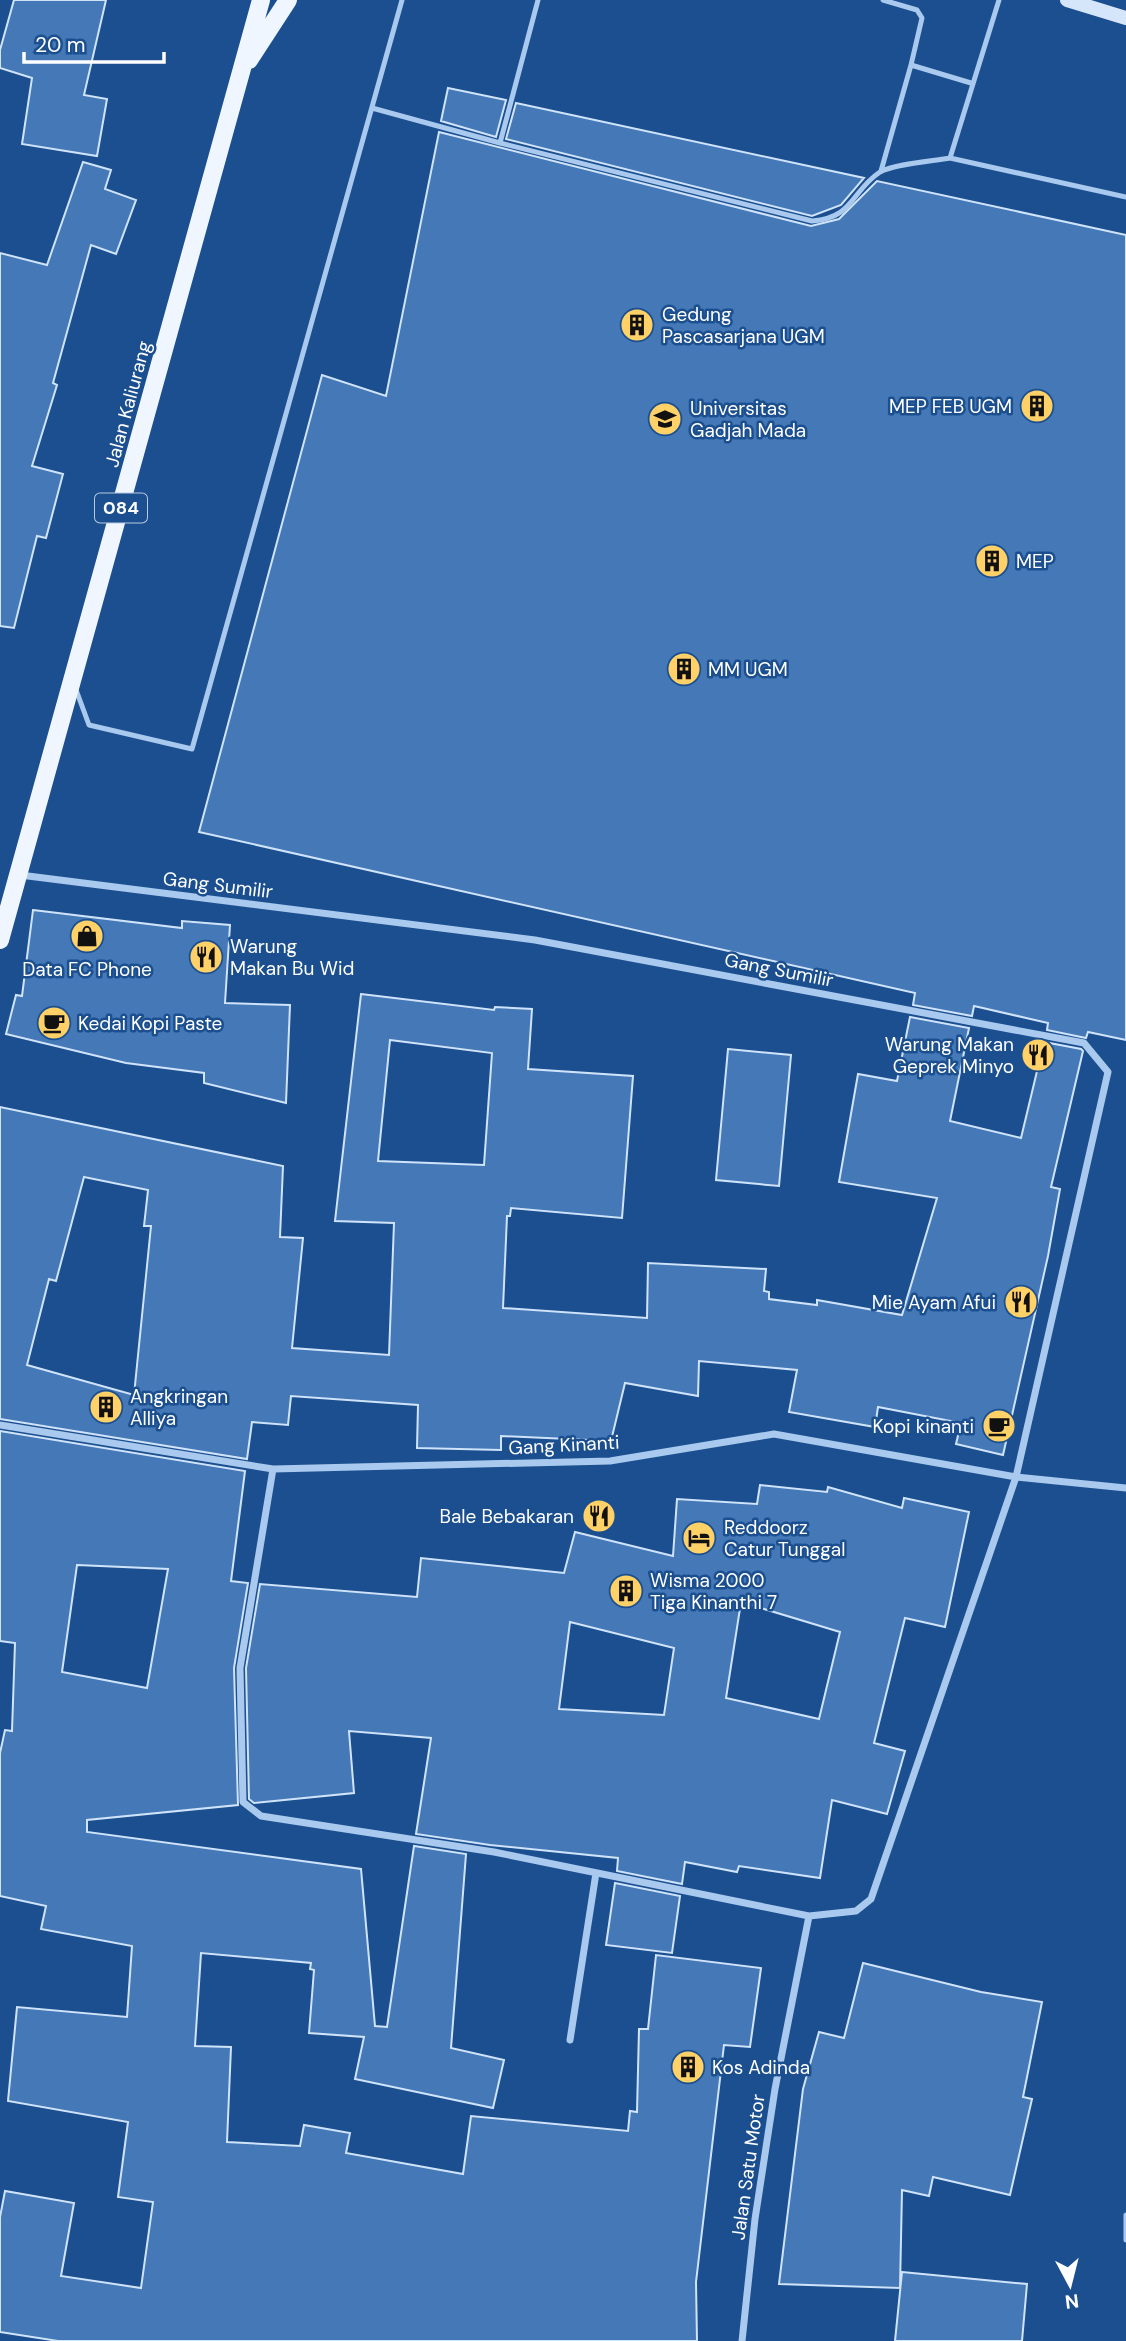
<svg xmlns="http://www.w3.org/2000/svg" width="1126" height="2341" font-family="'DM Sans',sans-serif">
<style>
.building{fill:#4478b7;stroke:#cfe3fa;stroke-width:2;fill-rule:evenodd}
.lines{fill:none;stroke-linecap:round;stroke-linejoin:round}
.lane{stroke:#a9c9ee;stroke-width:5}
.street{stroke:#a9c9ee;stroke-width:7}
.secondary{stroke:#d6e6fa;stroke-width:14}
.primary{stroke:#f0f6ff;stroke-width:18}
.labels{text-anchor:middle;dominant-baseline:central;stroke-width:5;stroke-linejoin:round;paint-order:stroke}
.shield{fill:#1b4f8f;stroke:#bbcadd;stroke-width:2}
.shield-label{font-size:18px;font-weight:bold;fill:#fff}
.poi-label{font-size:19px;fill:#fff;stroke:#1b4f8f;text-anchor:start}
.street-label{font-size:19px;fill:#fff;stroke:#1b4f8f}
</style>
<rect width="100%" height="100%" fill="#1b4f8f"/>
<path class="building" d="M 14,0 L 106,0 L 84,95 L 107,99 L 97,156 L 22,144 L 32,78 L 0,68 L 0,50 Z
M 448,88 L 506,100 L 496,137 L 441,121 Z
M 516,103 L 864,178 L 841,205 L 812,216 L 506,139 Z
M 439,132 L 811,226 L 839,219 L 877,181 L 1126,235 L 1126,1040 L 1088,1032 L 1086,1038 L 1047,1030 L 1048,1023 L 974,1006 L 972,1016 L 913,1005 L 915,993 L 199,832 L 322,375 L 386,396 Z
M 83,162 L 111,170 L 105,189 L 136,200 L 116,254 L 91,245 L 53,383 L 57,385 L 32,466 L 63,474 L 46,538 L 37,536 L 14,628 L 0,626 L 0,253 L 47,265 Z
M 33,910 L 182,928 L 182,921 L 230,925 L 225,1003 L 290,1005 L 286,1103 L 204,1083 L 204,1073 L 126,1063 L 6,1034 L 16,995 L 22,996 Z
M 361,994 L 494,1010 L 495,1007 L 532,1009 L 528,1069 L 633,1076 L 622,1218 L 511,1208 L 510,1216 L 507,1216 L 503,1308 L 647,1318 L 648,1263 L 766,1269 L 764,1291 L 769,1292 L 769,1299 L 817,1305 L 817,1300 L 902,1315 L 937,1198 L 839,1182 L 858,1074 L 897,1081 L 910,1017 L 969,1028 L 950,1121 L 1021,1138 L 1044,1042 L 1081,1049 L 1083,1051 L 1051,1187 L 1060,1189 L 1048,1256 L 1003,1455 L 956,1444 L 961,1423 L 878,1407 L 875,1427 L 789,1412 L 797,1370 L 699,1361 L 698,1396 L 625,1383 L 611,1441 L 501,1436 L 501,1450 L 417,1448 L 418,1405 L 291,1396 L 288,1425 L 252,1422 L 247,1459 L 0,1419 L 0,1107 L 283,1166 L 280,1237 L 303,1238 L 292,1348 L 389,1355 L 394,1223 L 335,1221 ZM 390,1040 L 492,1053 L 484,1165 L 378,1161 ZM 84,1177 L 148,1190 L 144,1226 L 151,1226 L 134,1395 L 27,1365 L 49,1279 L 56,1281 Z
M 728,1049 L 791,1055 L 779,1186 L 716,1180 Z
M 0,1431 L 245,1471 L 231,1581 L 248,1583 L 234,1668 L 238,1805 L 87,1820 L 87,1832 L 361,1869 L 375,2026 L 387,2027 L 414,1846 L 466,1854 L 451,2048 L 504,2060 L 493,2108 L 355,2079 L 364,2037 L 309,2033 L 314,1970 L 310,1969 L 311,1963 L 201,1953 L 195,2046 L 231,2047 L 227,2142 L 300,2146 L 304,2125 L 350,2133 L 346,2153 L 463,2174 L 471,2116 L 628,2131 L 630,2111 L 637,2112 L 639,2029 L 648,2029 L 656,1955 L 761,1968 L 750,2047 L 724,2045 L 696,2282 L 697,2341 L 58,2341 L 0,2332 L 0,2217 L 5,2191 L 74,2203 L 61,2276 L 141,2288 L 153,2202 L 118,2197 L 128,2122 L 8,2101 L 17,2007 L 127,2017 L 132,1946 L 41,1929 L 46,1906 L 0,1896 L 0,1753 L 5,1730 L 12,1731 L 15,1643 L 0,1641 ZM 77,1565 L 168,1569 L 147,1688 L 62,1672 Z
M 760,1485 L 827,1492 L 828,1487 L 902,1508 L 904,1498 L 969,1512 L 945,1627 L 905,1618 L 874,1743 L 905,1751 L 887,1814 L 832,1800 L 820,1878 L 739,1866 L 737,1872 L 685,1862 L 682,1884 L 617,1871 L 618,1858 L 490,1845 L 416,1834 L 431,1738 L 349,1731 L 354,1793 L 254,1803 L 249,1799 L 246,1668 L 260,1584 L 417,1597 L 421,1558 L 564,1573 L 575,1532 L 673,1556 L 677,1499 L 757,1504 ZM 741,1602 L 840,1632 L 819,1719 L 726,1698 ZM 570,1622 L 674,1648 L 664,1715 L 559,1709 Z
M 615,1883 L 680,1896 L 672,1953 L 606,1945 Z
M 863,1963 L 981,1992 L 1042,2002 L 1023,2097 L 1032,2099 L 1010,2195 L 933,2177 L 929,2196 L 902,2190 L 900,2288 L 779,2284 L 803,2089 L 819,2032 L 844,2038 Z
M 902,2272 L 1027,2284 L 1022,2341 L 895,2341 Z"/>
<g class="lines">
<path class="lane" d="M 538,0 L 500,143 L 812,221 C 854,218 851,191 880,172 C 893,164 933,161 950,158 L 999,0
M 883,0 L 917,10 L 922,18 L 911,65 L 971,83
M 372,108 L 500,143
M 950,158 L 1126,197
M 881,171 L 911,65
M 75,687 L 89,725 L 192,749 L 402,0
M 1126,2215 L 1126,2240"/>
<path class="street" d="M 20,875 L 535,940 L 1084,1043 L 1108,1072 L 1016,1477 L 871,1899 L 856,1911 L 809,1916 L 494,1852 L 261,1816 L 243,1802 L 240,1668 L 273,1469
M 0,1425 L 273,1469 L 610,1461 L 774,1434 L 1016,1477 L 1126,1488
M 570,2040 L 596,1873
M 742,2341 L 755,2219 L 775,2089 L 809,1916"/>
<path class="secondary" d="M 1067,0 L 1126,18"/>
<path class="primary" d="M 249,60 L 288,0
M 0,940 L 261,0"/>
</g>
<defs>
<symbol id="building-disc" viewBox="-11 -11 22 22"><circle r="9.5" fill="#ffd166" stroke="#1b4f8f"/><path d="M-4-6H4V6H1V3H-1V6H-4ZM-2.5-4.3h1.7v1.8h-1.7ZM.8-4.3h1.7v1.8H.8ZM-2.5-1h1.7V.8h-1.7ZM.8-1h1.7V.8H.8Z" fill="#111"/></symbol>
<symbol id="university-disc" viewBox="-11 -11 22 22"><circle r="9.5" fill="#ffd166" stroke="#1b4f8f"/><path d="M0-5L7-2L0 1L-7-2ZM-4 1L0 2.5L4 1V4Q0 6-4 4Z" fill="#111"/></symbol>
<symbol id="shop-disc" viewBox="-11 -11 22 22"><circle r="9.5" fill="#ffd166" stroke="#1b4f8f"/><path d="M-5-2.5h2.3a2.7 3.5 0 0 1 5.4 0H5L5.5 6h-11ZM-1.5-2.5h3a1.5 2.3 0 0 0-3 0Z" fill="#111"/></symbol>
<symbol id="restaurant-disc" viewBox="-11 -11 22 22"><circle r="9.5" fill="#ffd166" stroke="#1b4f8f"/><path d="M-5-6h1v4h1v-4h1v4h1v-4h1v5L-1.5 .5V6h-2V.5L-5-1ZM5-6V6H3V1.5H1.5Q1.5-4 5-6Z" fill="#111"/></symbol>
<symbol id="cafe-disc" viewBox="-11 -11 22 22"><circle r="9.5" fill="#ffd166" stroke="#1b4f8f"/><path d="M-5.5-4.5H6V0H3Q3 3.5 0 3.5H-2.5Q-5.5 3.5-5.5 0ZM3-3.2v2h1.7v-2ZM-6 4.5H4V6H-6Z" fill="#111"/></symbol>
<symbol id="hotel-disc" viewBox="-11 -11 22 22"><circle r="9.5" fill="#ffd166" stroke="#1b4f8f"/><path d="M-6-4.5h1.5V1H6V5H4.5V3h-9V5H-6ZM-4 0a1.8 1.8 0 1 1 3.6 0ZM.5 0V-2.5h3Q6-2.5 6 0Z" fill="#111"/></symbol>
</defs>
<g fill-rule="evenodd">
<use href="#building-disc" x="618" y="306" width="38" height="38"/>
<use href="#building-disc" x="1018" y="387" width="38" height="38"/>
<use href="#university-disc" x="646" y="400" width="38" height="38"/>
<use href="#building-disc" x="973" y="542" width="38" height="38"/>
<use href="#building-disc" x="665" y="650" width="38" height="38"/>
<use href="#shop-disc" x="68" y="917" width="38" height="38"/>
<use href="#restaurant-disc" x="187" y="938" width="38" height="38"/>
<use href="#cafe-disc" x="35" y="1004" width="38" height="38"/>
<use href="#restaurant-disc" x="1019" y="1036" width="38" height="38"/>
<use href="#restaurant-disc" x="1002" y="1283" width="38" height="38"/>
<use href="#building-disc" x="87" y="1388" width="38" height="38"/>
<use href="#cafe-disc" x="980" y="1407" width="38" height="38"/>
<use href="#restaurant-disc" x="580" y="1497" width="38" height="38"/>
<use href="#hotel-disc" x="680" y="1519" width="38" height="38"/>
<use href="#building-disc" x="607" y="1572" width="38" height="38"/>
<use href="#building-disc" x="669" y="2048" width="38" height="38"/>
</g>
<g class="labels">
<rect class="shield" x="95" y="493.5" width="52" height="29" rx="5"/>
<g class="shield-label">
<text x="121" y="508">084</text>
</g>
<g class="poi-label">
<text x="662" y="314">Gedung<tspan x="662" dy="22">Pascasarjana UGM</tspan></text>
<text x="1012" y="406" text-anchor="end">MEP FEB UGM</text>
<text x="690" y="408">Universitas<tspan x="690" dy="22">Gadjah Mada</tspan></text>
<text x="1016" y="561">MEP</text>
<text x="708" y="669">MM UGM</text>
<text x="230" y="946">Warung<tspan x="230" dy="22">Makan Bu Wid</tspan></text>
<text x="87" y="969" text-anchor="middle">Data FC Phone</text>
<text x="78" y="1023">Kedai Kopi Paste</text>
<text x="1014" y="1044" text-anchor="end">Warung Makan<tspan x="1014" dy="22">Geprek Minyo</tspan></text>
<text x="996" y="1302" text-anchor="end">Mie Ayam Afui</text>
<text x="130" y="1396">Angkringan<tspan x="130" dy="22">Alliya</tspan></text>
<text x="974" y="1426" text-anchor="end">Kopi kinanti</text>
<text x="574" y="1516" text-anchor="end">Bale Bebakaran</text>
<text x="724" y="1527">Reddoorz<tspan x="724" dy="22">Catur Tunggal</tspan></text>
<text x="650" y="1580">Wisma 2000<tspan x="650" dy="22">Tiga Kinanthi 7</tspan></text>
<text x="712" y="2067">Kos Adinda</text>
</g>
<g class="street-label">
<text transform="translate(128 404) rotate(-75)">Jalan Kaliurang</text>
<text transform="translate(218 885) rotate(7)">Gang Sumilir</text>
<text transform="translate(779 970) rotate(11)">Gang Sumilir</text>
<text transform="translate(564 1445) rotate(-3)">Gang Kinanti</text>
<text transform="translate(748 2167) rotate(-82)">Jalan Satu Motor</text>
</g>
</g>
<g transform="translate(1070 2285) rotate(173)" stroke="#1b4f8f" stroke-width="5" paint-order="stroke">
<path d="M0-5L12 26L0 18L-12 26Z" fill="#ffffff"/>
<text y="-10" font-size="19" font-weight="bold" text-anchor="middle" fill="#ffffff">N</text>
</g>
<path d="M24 52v10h140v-10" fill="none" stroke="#ffffff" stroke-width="3.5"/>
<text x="35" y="52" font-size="21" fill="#ffffff" stroke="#1b4f8f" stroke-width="5" paint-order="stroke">20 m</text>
</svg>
